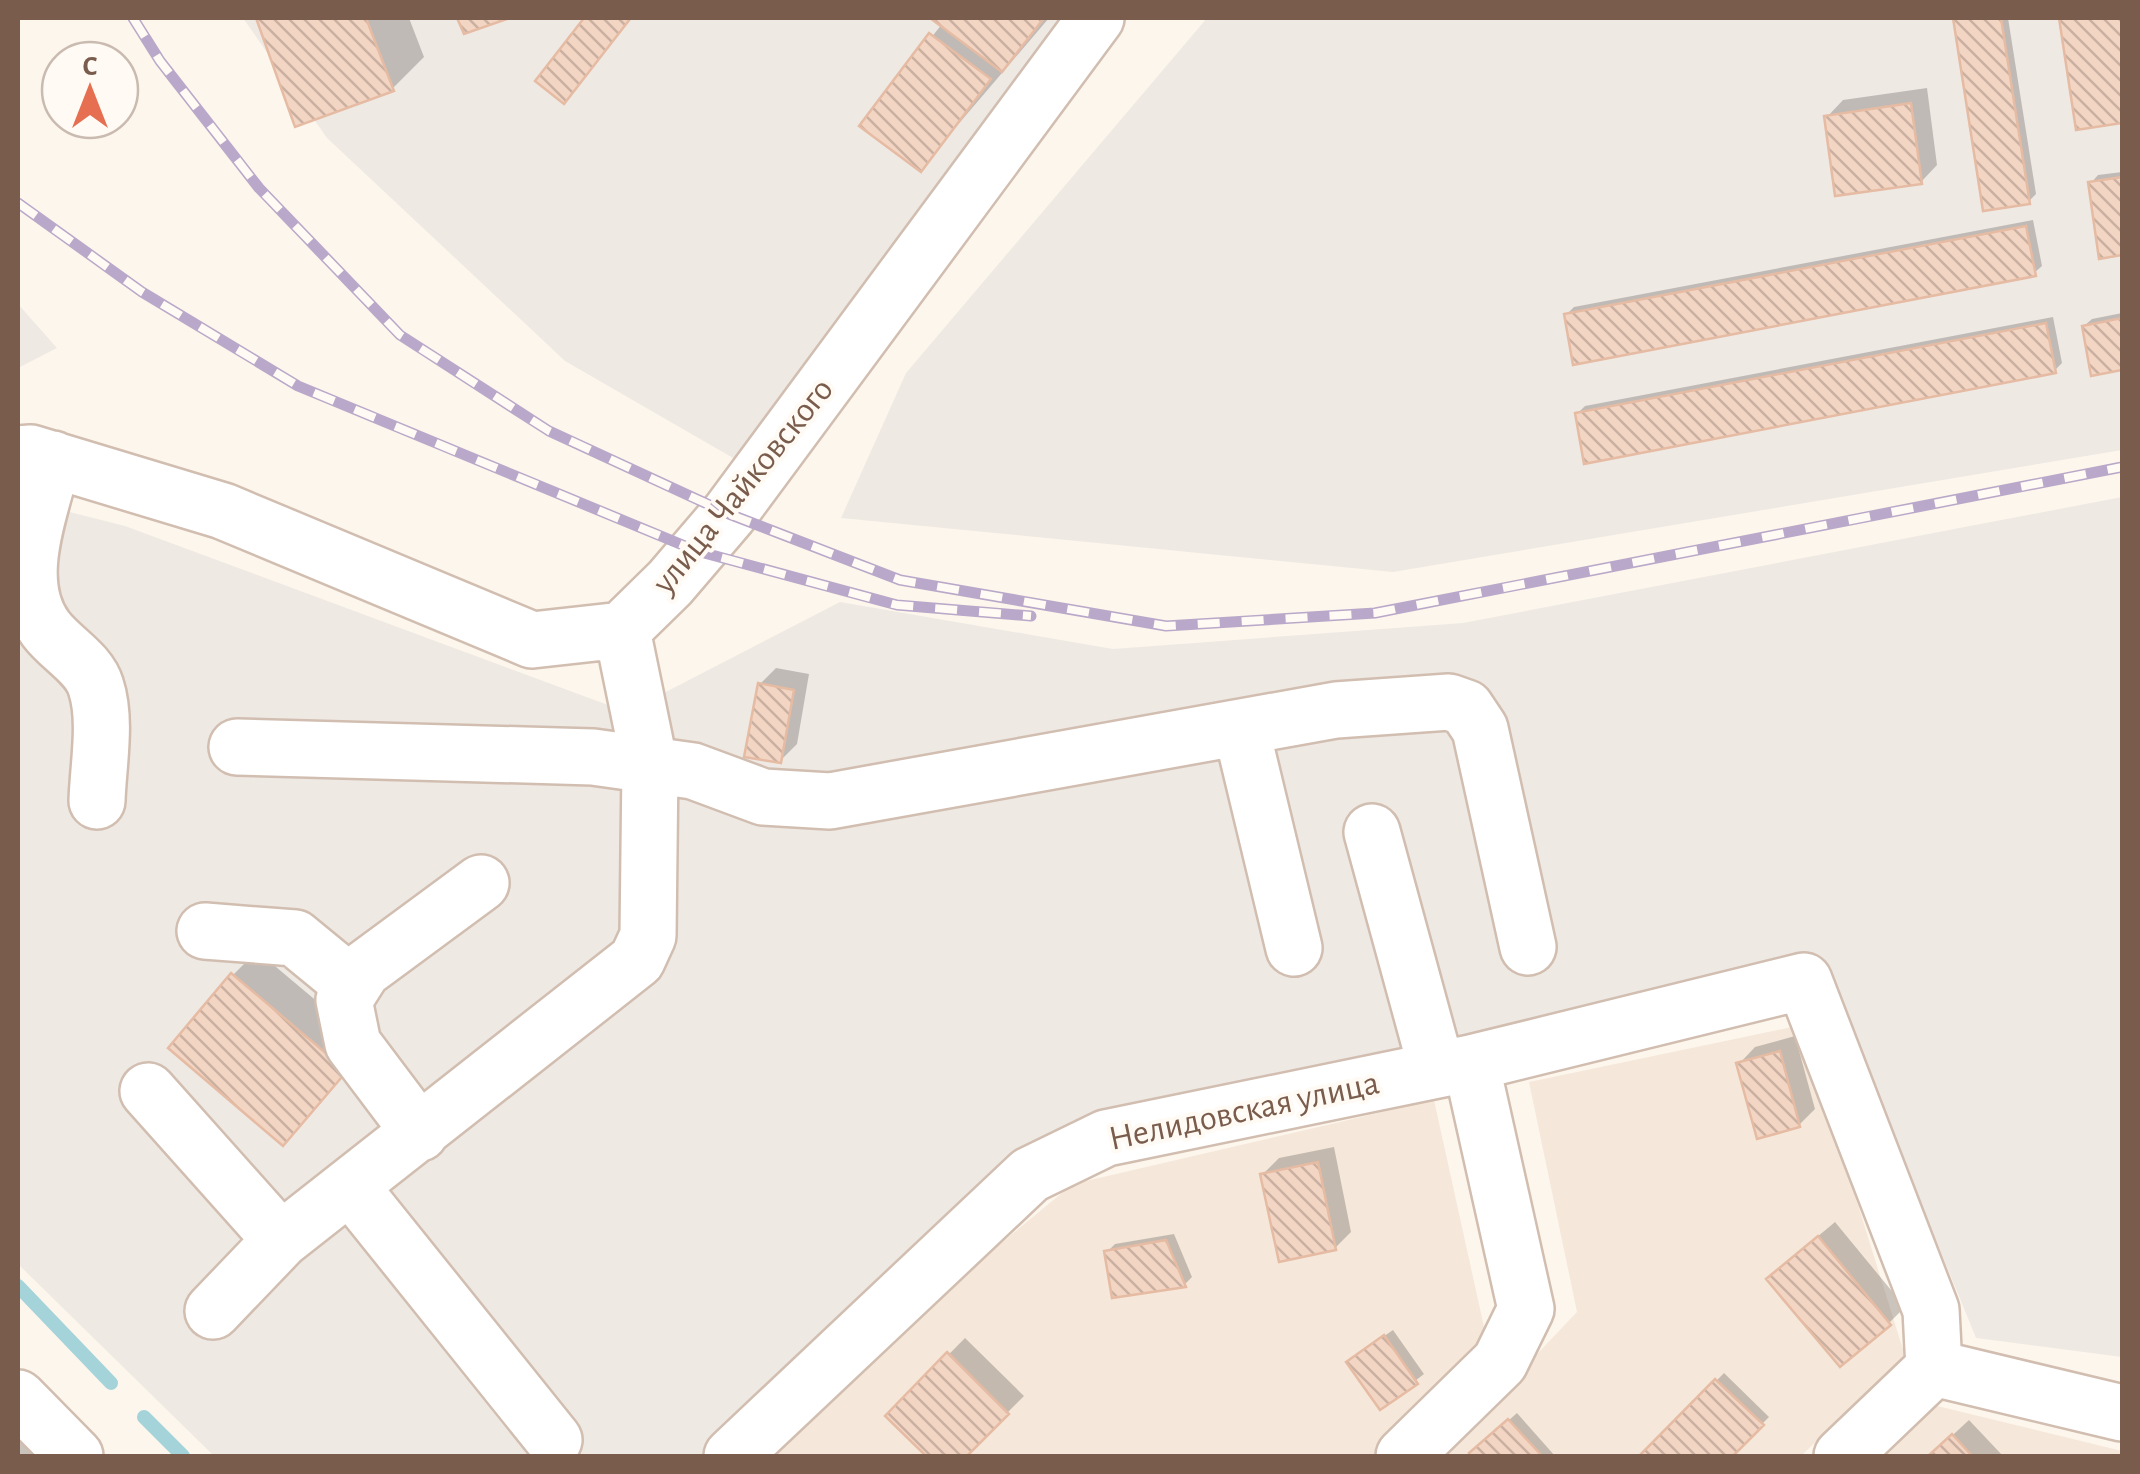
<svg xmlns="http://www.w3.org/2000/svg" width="2140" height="1474" font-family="'Alegreya Sans',sans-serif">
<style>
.residential{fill:#f5e8da}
.industrial{fill:#efe9e4}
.shadow{fill:#0003}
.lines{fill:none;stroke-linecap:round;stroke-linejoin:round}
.stream{stroke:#a5d3da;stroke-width:14}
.building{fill:url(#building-back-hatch);stroke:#e6bba3;stroke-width:2.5}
.minor-casing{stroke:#d1beb0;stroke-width:60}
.minor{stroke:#fff;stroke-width:55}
.rail-casing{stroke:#b9a8c9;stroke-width:11}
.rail{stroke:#fffaf3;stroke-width:8;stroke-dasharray:22;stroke-linecap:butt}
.labels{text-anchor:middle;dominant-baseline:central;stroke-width:8;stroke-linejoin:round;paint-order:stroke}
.street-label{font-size:35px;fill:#7a5c4d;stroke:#fffaf3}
</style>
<defs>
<pattern id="building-back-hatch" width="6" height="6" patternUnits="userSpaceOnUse" patternTransform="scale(2.5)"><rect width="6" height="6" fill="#f3d5c3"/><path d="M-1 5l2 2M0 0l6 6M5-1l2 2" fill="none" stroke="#cab0a1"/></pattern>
</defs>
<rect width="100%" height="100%" fill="#fdf6ec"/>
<path class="residential" d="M 1802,1025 L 1905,1356 L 1801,1456 L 1440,1456 L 1577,1312 L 1529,1082 Z
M 1434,1100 L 1488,1345 L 1375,1456 L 760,1456 L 865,1355 L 1073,1184 Z
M 1925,1403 L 2122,1451 L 2122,1456 L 1875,1456 Z"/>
<path class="industrial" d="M 243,18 L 1085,18 L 740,462 L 565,361 L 327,138 Z
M 1207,18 L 2122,18 L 2122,450 L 1393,572 L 841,518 L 906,373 Z
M 18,304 L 57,348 L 18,368 Z
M 2122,497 L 2122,1357 L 1976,1338 L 1821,958 L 1472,1044 L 1056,1131 L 964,1206 L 702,1456 L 214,1456 L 18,1264 L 18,499 L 125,526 L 627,712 L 840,602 L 1113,649 L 1463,623 Z"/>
<path class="shadow" d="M 258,18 L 409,18 L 424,57 L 392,89 L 296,123 Z
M 587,18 L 632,18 L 564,101 L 538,81 Z
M 934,18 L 1049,18 L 920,169 L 862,125 L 942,24 Z
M 1955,18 L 2008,18 L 2036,194 L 2029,201 L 1985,208 Z
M 2061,18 L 2122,18 L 2122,120 L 2078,127 Z
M 1927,88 L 1937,165 L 1921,182 L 1827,117 L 1843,100 Z
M 2122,172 L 2122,253 L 2101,256 L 2091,183 L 2098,175 Z
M 2033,220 L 2042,266 L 2034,273 L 1566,315 L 1574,307 Z
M 2122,313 L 2122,367 L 2093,373 L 2084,326 L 2092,319 Z
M 2053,317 L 2062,363 L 2055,370 L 1577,414 L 1585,406 Z
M 776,668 L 809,674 L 797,744 L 780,761 L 760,684 Z
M 257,951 L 369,1045 L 283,1142 L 233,975 Z
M 1795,1036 L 1815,1109 L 1799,1125 L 1739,1064 L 1755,1047 Z
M 1334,1147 L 1351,1232 L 1335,1248 L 1263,1174 L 1279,1158 Z
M 1835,1222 L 1905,1307 L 1889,1323 L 1786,1263 Z
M 1174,1234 L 1192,1277 L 1185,1284 L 1114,1296 L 1107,1252 L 1115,1244 Z
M 1393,1330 L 1424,1374 L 1381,1407 L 1357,1355 Z
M 965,1338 L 1024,1396 L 964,1456 L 930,1456 L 888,1416 Z
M 1724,1373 L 1769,1417 L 1730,1456 L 1643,1456 Z
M 1517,1413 L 1555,1456 L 1475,1456 L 1472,1453 Z
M 1969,1420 L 2003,1456 L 1930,1456 Z
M 18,1433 L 61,1456 L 18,1456 Z"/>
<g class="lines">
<path class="stream" d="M 18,1286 L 111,1383
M 144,1417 L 183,1456"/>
</g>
<path class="building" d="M 256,18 L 366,18 L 394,91 L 295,127 Z
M 457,18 L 506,18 L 507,19 L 464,34 Z
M 584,18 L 630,19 L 564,104 L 535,81 Z
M 930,18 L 1044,18 L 1002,72 Z
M 1953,18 L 2001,18 L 2030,204 L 1983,211 Z
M 2059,18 L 2122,18 L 2122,123 L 2076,130 Z
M 929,33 L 991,79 L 921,172 L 859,126 Z
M 1911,103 L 1922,184 L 1835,196 L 1824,116 Z
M 2122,177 L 2122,255 L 2099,259 L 2088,182 Z
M 2026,226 L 2036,276 L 1573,365 L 1564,314 Z
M 2122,318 L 2122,370 L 2091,376 L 2082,326 Z
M 2046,323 L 2056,373 L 1584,464 L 1575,413 Z
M 758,683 L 794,690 L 781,763 L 744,757 Z
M 231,973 L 347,1071 L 283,1146 L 168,1048 Z
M 1780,1051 L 1800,1127 L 1757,1139 L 1736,1063 Z
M 1318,1162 L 1336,1250 L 1279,1262 L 1260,1174 Z
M 1818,1236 L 1891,1325 L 1840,1367 L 1766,1279 Z
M 1166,1240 L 1186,1287 L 1112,1298 L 1104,1251 Z
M 1384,1335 L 1418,1384 L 1380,1410 L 1346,1362 Z
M 947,1352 L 1009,1414 L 967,1456 L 926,1456 L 885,1416 Z
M 1715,1379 L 1764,1425 L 1733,1456 L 1639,1456 Z
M 1508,1419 L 1542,1456 L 1471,1456 L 1469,1453 Z
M 1952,1434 L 1972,1456 L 1928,1456 Z"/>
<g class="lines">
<defs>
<path id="minor" d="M 18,454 L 31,453 L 223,511 L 532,640 L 622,630 L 670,583 L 729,514 L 1096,18
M 53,459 C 41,511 10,581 46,629 C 61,649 89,663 96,687 C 107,721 98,766 97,801
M 1241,728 L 1294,948
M 237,747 L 593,757 L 693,771 L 763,797 L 830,801 L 1336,710 L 1449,702 L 1466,708 L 1480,729 L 1528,947
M 1372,832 L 1437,1070
M 205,931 L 295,938 L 351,984
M 148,1091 L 281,1240
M 420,1133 L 353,1044 L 344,1000 L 363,970 L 481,883
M 350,1186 L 554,1440
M 213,1311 L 281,1240 L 637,960 L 648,936 L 650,766 L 622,630
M 18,1398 L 75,1456
M 732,1456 L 1030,1175 L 1106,1138 L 1471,1063 L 1804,981 L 1931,1310 L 1934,1368 L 2122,1413
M 1404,1456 L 1500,1362 L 1526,1309 L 1471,1063
M 1842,1456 L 1934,1368"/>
</defs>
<use href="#minor" class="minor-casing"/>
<use href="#minor" class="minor"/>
<defs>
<path id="rail" d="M 133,18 L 160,61 L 259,188 L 400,335 L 549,431 L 729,514 L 900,580 L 1166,626 L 1375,613 L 2122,467
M 18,203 L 142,292 L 298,386 L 697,551 L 897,605 L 1031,616"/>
</defs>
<use href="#rail" class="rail-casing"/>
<use href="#rail" class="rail"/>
</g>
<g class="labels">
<g class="street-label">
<text transform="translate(743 486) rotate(-51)">улица Чайковского</text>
<text transform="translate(1244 1111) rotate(-12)">Нелидовская улица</text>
</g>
</g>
<rect width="2140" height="1474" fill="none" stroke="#7a5c4d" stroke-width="40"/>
<g transform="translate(90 90)"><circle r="48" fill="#fffaf3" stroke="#cabbb1" stroke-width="2.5"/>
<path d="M0-8L18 38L0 25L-18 38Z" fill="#e76f51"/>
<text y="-15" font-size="28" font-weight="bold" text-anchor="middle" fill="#7a5c4d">С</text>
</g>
</svg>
